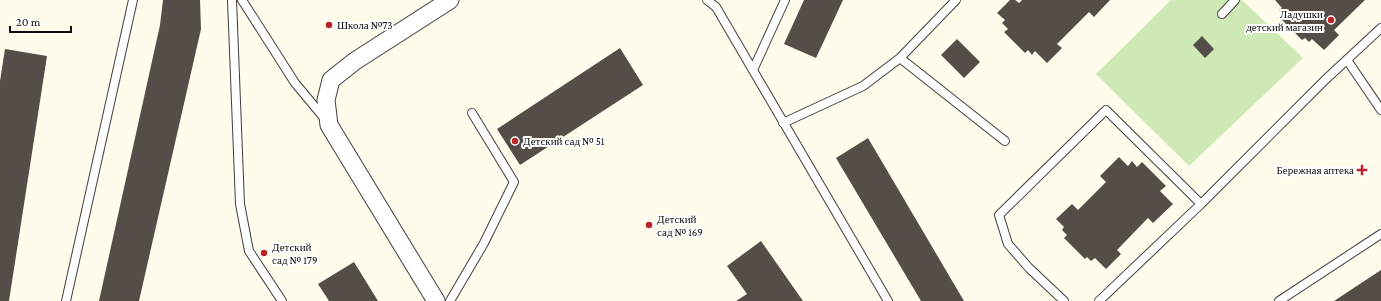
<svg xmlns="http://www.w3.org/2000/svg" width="1381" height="301" font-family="'Crimson Pro',serif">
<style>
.green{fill:#cee9b5}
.building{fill:#554e48}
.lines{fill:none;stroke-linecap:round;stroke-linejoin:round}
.lane-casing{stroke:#3f3f3f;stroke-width:10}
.street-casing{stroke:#3f3f3f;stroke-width:19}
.lane{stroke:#fff;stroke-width:8}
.street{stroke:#fff;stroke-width:17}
.poi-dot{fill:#bd2424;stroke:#fff;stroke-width:1.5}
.labels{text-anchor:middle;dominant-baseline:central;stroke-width:4;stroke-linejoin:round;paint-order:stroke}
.poi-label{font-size:11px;fill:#0c0c0c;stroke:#fff;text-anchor:start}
</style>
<rect width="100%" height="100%" fill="#fffceb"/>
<path class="green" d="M 1171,0 L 1242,0 L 1303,58 L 1189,166 L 1096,74 Z"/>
<path class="building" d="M 163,0 L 200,0 L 201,29 L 139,301 L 99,301 L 160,25 Z
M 804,0 L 843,0 L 816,58 L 784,44 Z
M 1010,0 L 1015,0 L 1019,3 L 1022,0 L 1110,0 L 1094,17 L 1089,12 L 1057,44 L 1062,48 L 1047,63 L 1035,51 L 1032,55 L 1028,50 L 1025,53 L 1004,32 L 1008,29 L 1002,23 L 1005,20 L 997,13 Z
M 1275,0 L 1365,0 L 1334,30 L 1339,35 L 1324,50 L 1312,39 L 1309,42 L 1305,38 L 1302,40 L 1281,19 L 1285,16 L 1279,10 L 1282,8 Z
M 1202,36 L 1214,49 L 1205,58 L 1193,45 Z
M 957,39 L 980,62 L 964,78 L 941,55 Z
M 620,48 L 643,85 L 520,165 L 497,129 Z
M 5,49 L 47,56 L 9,301 L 0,301 L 0,81 Z
M 868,138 L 964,301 L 921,301 L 836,158 Z
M 1119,157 L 1128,166 L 1132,161 L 1137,167 L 1142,162 L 1166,186 L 1160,191 L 1173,204 L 1153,223 L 1148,218 L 1117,250 L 1121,254 L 1106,269 L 1095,258 L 1091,261 L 1087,257 L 1085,259 L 1064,238 L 1067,235 L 1062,230 L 1064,227 L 1056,219 L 1072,204 L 1078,210 L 1106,182 L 1100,176 Z
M 761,241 L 803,301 L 736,301 L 747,294 L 727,266 Z
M 354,262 L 378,301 L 329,301 L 318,284 Z
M 1381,270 L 1381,301 L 1334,301 Z"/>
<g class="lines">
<defs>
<path id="lane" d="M 232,0 L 240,204 L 249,251 L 282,301
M 242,0 L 295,83 L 325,119
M 707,0 L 716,7 L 888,301
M 1222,14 L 1235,0
M 900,58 L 1005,141
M 1347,60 L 1381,110
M 753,70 L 785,0
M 783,123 L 863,86 L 900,58 L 956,0
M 66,301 L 133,0
M 450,301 L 484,243 L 514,182 L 472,113
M 1064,301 L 1029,268 L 1008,244 L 999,215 L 1106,110 L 1201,204
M 1099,301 L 1201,204 L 1325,80 L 1381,28
M 1279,301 L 1381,234"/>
<path id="street" d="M 436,301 L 329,125 L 326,100 L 331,80 L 355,61 L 450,0"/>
</defs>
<use href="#lane" class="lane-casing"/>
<use href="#street" class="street-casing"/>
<use href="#lane" class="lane"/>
<use href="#street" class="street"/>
</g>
<g class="poi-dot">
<circle cx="1331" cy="20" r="4"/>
<circle cx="329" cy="25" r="4"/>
<circle cx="515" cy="141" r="4"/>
<path d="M1360 164h4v4h4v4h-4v4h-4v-4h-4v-4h4z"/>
<circle cx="649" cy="225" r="4"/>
<circle cx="264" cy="253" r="4"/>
</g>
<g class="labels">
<g class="poi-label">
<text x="1323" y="14" text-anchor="end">Ладушки<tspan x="1323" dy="13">детский магазин</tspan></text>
<text x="337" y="25">Школа №73</text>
<text x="523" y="141">Детский сад № 51</text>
<text x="1354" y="170" text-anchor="end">Бережная аптека</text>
<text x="657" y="219">Детский<tspan x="657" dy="13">сад № 169</tspan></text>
<text x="272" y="247">Детский<tspan x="272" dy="13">сад № 179</tspan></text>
</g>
</g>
<path d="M10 26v6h61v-6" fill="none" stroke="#0c0c0c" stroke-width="2"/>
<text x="16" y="26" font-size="12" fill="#0c0c0c" stroke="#ffffff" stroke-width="3" paint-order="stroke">20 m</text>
</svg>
